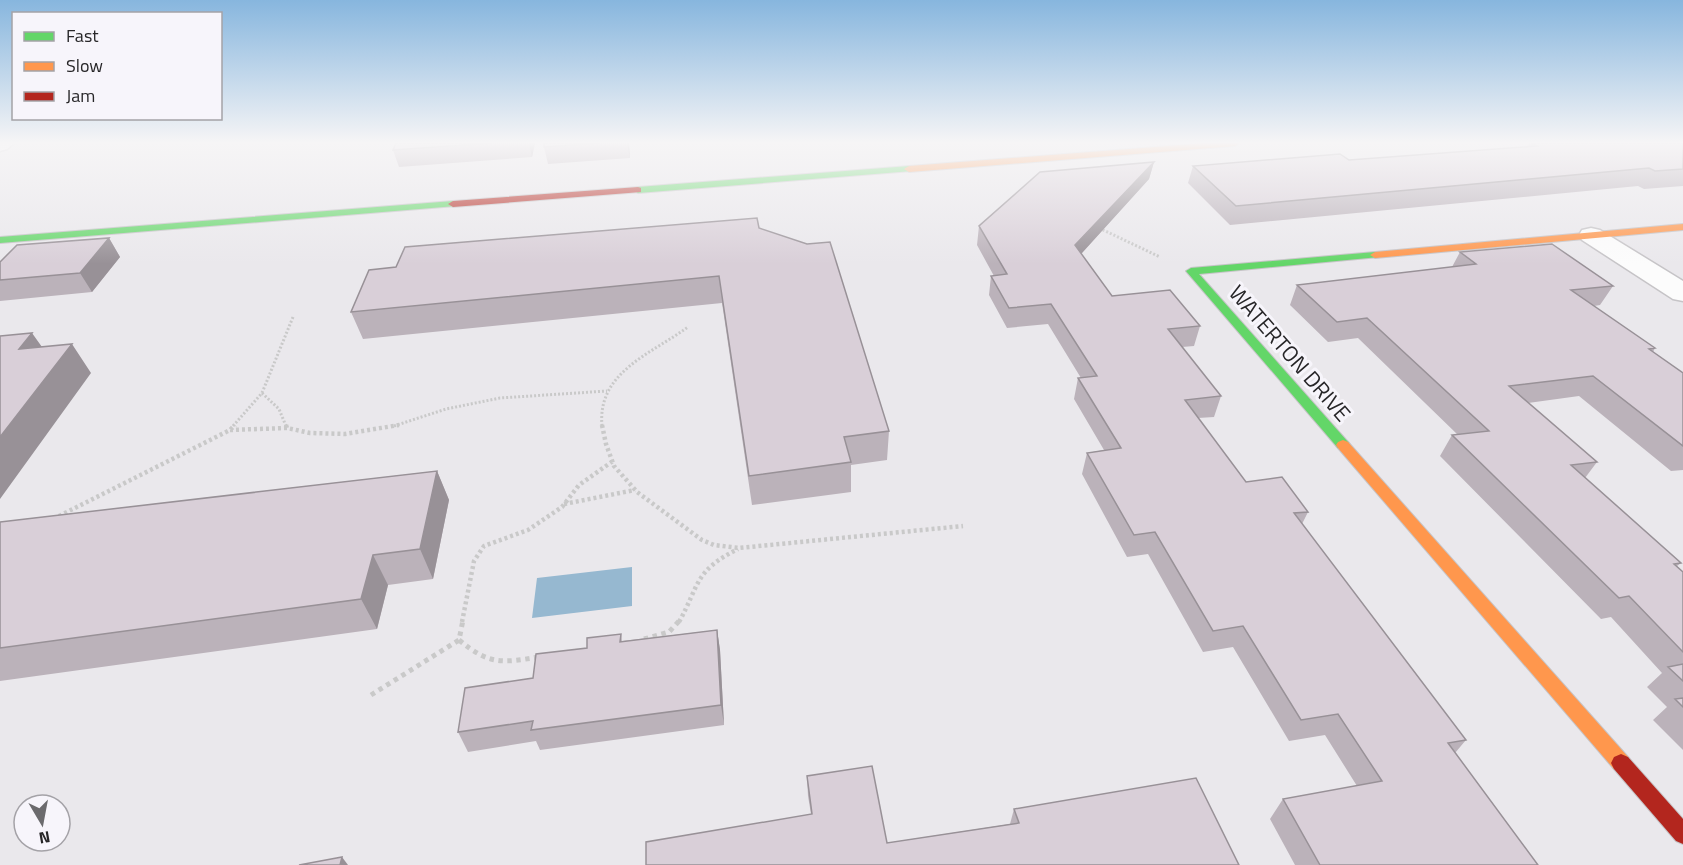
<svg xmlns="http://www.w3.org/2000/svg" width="1683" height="865" font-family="'Titillium Web',sans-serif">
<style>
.water{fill:#96b8d0}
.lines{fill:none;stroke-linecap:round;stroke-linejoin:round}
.street-casing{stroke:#c6c4c7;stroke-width:3}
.fast-casing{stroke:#c6c4c7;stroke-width:2}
.slow-casing{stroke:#c6c4c7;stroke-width:2}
.jam-casing{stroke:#c6c4c7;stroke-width:2}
.path-far2{stroke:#c9c9c9;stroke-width:3;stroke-dasharray:2 2;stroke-linecap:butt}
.path-far1{stroke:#c9c9c9;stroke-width:4.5;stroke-dasharray:3 3;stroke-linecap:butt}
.path{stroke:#c9c9c9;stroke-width:5;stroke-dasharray:4.5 4.5;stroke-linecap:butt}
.street{fill:#fcfcfc;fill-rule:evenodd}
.fast{fill:#63d668;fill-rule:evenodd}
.slow{fill:#ff974d;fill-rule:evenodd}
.jam{fill:#b3261e;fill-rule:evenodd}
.wall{fill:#bbb2ba}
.shaded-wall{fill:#989197}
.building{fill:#d9cfd8;stroke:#989197;stroke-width:1.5}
.labels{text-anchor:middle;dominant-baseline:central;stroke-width:6;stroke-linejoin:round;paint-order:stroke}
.street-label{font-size:22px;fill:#272628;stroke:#f7f5fb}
</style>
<rect width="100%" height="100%" fill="#eae8ec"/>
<path class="water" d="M 632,567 L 632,606 L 532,618 L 537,578 Z"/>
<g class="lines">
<defs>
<path id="street" d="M 0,143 L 14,143 L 7,149 L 0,151 Z
M 1591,228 L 1600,230 L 1683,281 L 1683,301 L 1673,299 L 1582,240 L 1579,235 L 1582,230 Z"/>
<path id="fast" d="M 909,166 L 914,169 L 912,171 L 638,193 L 633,190 L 638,187 Z
M 453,201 L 458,204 L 456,206 L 0,243 L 0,237 Z
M 1375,252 L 1379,253 L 1379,257 L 1199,274 L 1348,442 L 1350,445 L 1348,448 L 1338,448 L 1186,271 L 1191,268 Z"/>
<path id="slow" d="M 1206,143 L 1239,143 L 1235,146 L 909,172 L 904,169 L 909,166 Z
M 1683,224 L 1683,230 L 1375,258 L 1370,255 L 1375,252 Z
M 1343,440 L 1348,442 L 1628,757 L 1631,763 L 1628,769 L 1621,772 L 1614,769 L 1338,448 L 1336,445 L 1338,442 Z"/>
<path id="jam" d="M 638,187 L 641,188 L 641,192 L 453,207 L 448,204 L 453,201 Z
M 1621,754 L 1628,757 L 1683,819 L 1683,844 L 1676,841 L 1614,769 L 1611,763 L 1614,757 Z"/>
</defs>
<use href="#street" class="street-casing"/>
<use href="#fast" class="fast-casing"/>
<use href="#slow" class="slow-casing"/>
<use href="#jam" class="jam-casing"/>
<path class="path-far2" d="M 1099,228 L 1160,257
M 262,393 L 279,409 L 286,426
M 233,426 L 262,393 L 293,317
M 394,426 L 446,409 L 500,398 L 607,391
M 602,426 C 597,372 651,354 688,327"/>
<path class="path-far1" d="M 286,425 L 287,428
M 602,425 L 606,444 L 614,466 L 637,492 L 702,540 L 714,545 L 739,548 L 963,526
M 230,430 L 287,428 L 310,433 L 345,434 L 399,425
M 564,504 L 635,490
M 59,516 L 230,430 L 235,425
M 462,622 L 474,561 L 484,546 L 528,530 L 562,507 L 579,485 L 613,461
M 679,622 C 700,584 694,571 738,549"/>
<path class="path" d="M 644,639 L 669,632 L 680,620
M 459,640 C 489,665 502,663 539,657
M 371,695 L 459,640 L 463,620"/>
<use href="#street" class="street"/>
<use href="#fast" class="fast"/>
<use href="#slow" class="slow"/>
<use href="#jam" class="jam"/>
</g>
<path class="wall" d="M 396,143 L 535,143 L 532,157 L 399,167 L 393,150 Z
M 544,143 L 629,143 L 630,158 L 548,164 L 544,147 Z
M 1529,143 L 1683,143 L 1683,186 L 1644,189 L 1638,186 L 1230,225 L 1188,183 L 1193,166 L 1349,160 L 1527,147 Z
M 1154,162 L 1149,179 L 1081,254 L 1112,296 L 1200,326 L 1194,346 L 1182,347 L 1221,396 L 1214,417 L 1198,418 L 1246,482 L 1308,512 L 1302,524 L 1466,740 L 1455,753 L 1538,865 L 1295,865 L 1270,819 L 1283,799 L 1357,786 L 1325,735 L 1289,741 L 1233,647 L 1203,652 L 1148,554 L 1127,557 L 1082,474 L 1087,453 L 1104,450 L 1074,399 L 1078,378 L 1081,378 L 1048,324 L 1007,328 L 989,295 L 991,276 L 994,276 L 977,245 L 979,226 Z
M 759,228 L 889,431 L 887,460 L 851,465 L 851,492 L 752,505 L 722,303 L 363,339 L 351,312 L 396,267 Z
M 109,238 L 120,257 L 92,292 L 0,301 L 0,262 Z
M 1460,252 L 1613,286 L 1600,305 L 1594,306 L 1655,348 L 1653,352 L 1683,373 L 1683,470 L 1671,471 L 1579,396 L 1528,403 L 1597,462 L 1585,478 L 1681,563 L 1677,566 L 1683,572 L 1683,750 L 1653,720 L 1667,707 L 1647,687 L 1662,673 L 1611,617 L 1601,619 L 1440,456 L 1452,435 L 1458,435 L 1358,338 L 1328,342 L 1290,305 L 1297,285 L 1452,267 Z
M 437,471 L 449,500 L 433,579 L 388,585 L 377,629 L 0,681 L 0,522 Z
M 717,630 L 720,650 L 724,725 L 540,750 L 536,741 L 468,752 L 458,732 L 533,678 L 587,648 L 621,634 L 622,641 Z
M 807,776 L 887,843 L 1010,824 L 1014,809 L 1239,865 L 646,865 L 811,814 L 808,796 Z"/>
<path class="shaded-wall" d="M 529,143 L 535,143 L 532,157 Z
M 627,143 L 629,143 L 630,158 Z
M 1154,162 L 1149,179 L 1072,264 L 1075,245 Z
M 109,238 L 120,257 L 92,292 L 80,273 Z
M 32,333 L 52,361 L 19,349 Z
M 72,344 L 91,373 L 0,499 L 0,437 Z
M 437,471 L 449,500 L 433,579 L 420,549 Z
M 373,555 L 388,585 L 377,629 L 361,599 Z
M 717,630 L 720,650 L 724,725 L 721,705 Z
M 342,857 L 348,865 L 340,865 Z"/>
<path class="building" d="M 396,143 L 492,143 L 393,150 Z
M 544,143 L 599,143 L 544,147 Z
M 1531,143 L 1683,143 L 1683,169 L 1655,171 L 1649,168 L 1236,206 L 1193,166 L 1340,154 L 1349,160 L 1537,146 Z
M 1154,162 L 1075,245 L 1112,296 L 1170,290 L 1200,326 L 1168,329 L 1221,396 L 1185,400 L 1246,482 L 1282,477 L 1308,512 L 1294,513 L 1466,740 L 1448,743 L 1538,865 L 1320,865 L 1283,799 L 1382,781 L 1338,714 L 1301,720 L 1243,626 L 1213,631 L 1155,532 L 1134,535 L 1087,453 L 1121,448 L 1078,378 L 1097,376 L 1051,304 L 1009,308 L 991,276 L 1007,274 L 979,226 L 1040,172 Z
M 757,218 L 759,228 L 807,244 L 830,242 L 889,431 L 844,437 L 851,462 L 749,476 L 719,276 L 351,312 L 369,270 L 396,267 L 405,247 Z
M 109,238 L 80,273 L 0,280 L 0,262 L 17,245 Z
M 1552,244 L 1613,286 L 1571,290 L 1655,348 L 1649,349 L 1683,373 L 1683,446 L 1593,376 L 1509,386 L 1597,462 L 1571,465 L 1681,563 L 1674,564 L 1683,572 L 1683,652 L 1629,596 L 1619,598 L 1452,435 L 1489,431 L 1367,318 L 1337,322 L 1297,285 L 1476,264 L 1460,252 Z
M 32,333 L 19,349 L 72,344 L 0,437 L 0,336 Z
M 437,471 L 420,549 L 373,555 L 361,599 L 0,648 L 0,522 Z
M 717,630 L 721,705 L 531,730 L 533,721 L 458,732 L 465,688 L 533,678 L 536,654 L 587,648 L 587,638 L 621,634 L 620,642 Z
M 1683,664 L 1683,681 L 1668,667 Z
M 1683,698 L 1683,707 L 1675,699 Z
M 872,766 L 887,843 L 1019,823 L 1014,809 L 1196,778 L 1239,865 L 646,865 L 646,842 L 812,814 L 807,776 Z
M 342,857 L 340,865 L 299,865 Z"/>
<linearGradient id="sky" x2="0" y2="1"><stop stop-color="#87b6de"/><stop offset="0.54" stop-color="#f6f5f6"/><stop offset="1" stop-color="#f6f5f6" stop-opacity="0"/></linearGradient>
<rect width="1683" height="264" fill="url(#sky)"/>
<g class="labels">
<g class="street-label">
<text transform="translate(1290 353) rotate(49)">WATERTON DRIVE</text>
</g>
</g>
<rect x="12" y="12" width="210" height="108" fill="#f7f5fb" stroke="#a4a2a7" stroke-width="1.5"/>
<rect x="24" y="32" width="30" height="9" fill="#63d668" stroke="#a4a2a7" stroke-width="1.5"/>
<text x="66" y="42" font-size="18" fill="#272628">Fast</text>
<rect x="24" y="62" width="30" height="9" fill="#ff974d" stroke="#a4a2a7" stroke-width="1.5"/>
<text x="66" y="72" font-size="18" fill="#272628">Slow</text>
<rect x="24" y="92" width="30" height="9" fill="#b3261e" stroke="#a4a2a7" stroke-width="1.5"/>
<text x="66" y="102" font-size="18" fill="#272628">Jam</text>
<g transform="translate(42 823) rotate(170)"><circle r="28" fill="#f7f5fb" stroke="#a4a2a7" stroke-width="1.5"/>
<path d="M0-4.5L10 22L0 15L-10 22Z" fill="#6b6a6d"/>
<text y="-9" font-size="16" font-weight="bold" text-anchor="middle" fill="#272628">N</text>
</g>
</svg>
